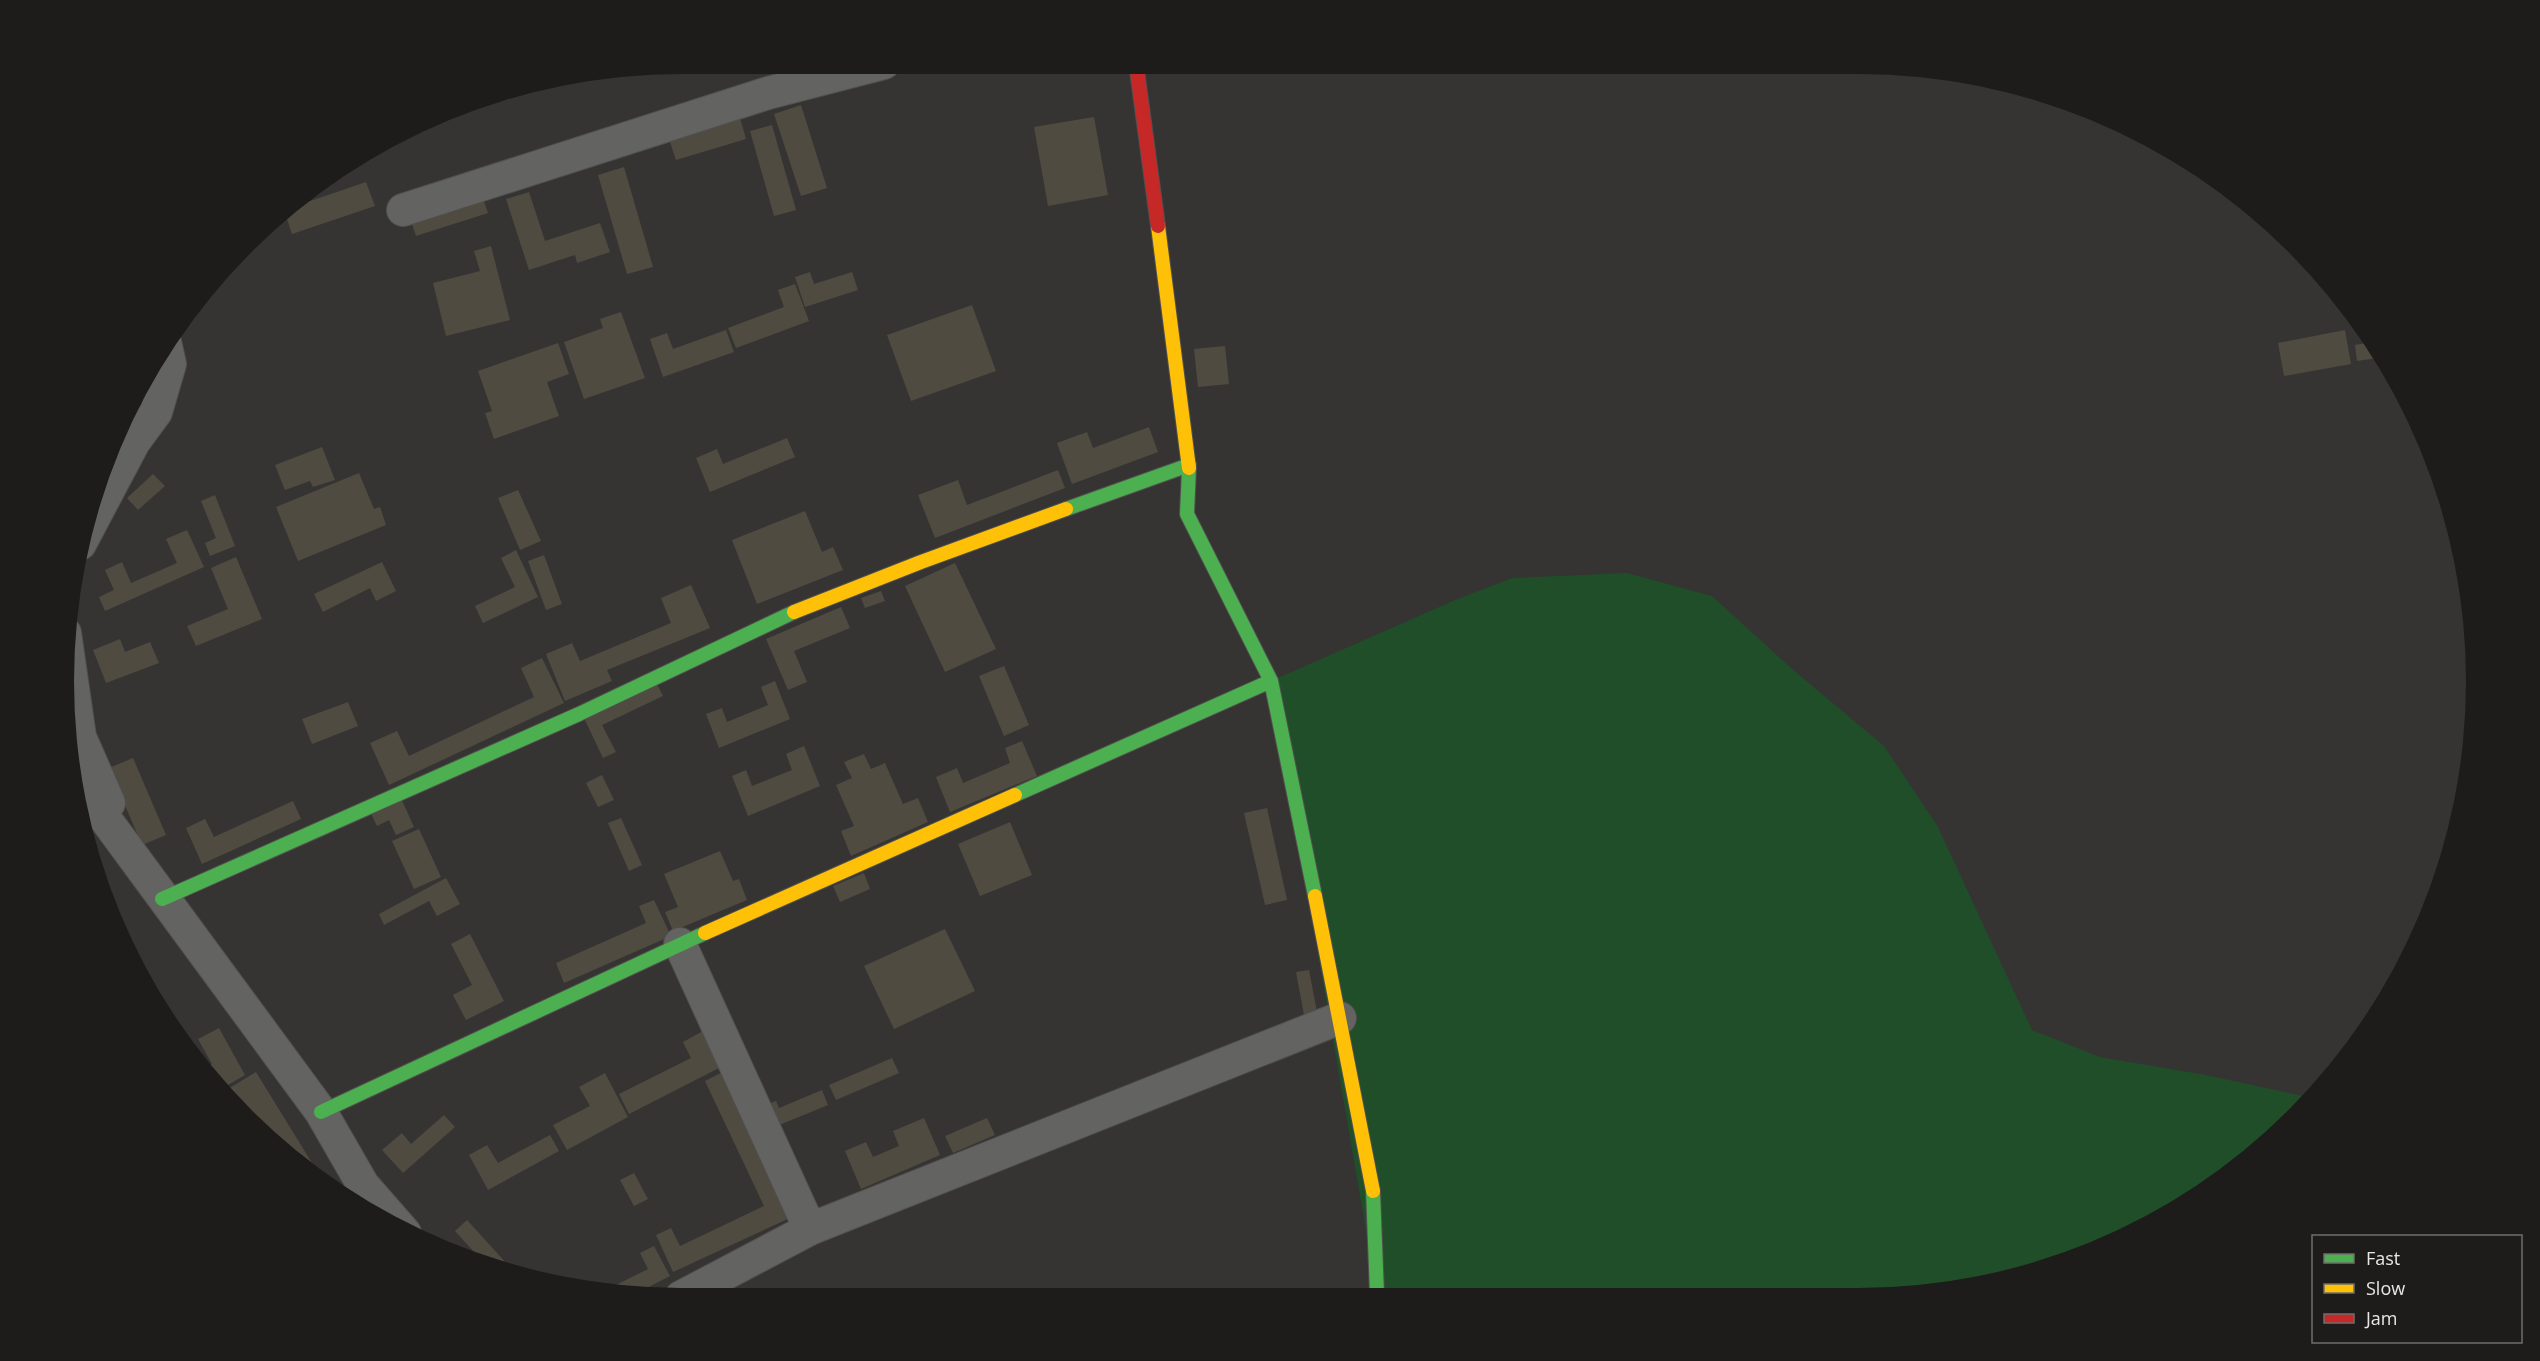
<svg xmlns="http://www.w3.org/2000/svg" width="2540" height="1361" font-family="'Open Sans',sans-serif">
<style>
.green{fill:#1f4e29}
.building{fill:#504b41}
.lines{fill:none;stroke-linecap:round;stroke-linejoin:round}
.street-casing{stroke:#51504f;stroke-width:34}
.fast-casing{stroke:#51504f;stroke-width:16}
.slow-casing{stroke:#51504f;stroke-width:16}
.jam-casing{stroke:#51504f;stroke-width:16}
.street{stroke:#636362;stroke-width:32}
.fast{stroke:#4caf50;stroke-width:14}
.slow{stroke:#ffc107;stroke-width:14}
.jam{stroke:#c62828;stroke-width:14}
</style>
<rect width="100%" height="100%" fill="#353433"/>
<path class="green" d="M 1627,573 L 1712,596 L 1792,669 L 1884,746 L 1938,827 L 2032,1030 L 2100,1057 L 2206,1075 L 2312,1098 L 2235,1171 L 2095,1251 L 1940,1293 L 1377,1294 L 1271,681 L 1453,601 L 1512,578 Z"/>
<path class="building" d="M 801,105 L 827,188 L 801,196 L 774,114 Z
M 738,111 L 746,139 L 676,160 L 667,133 Z
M 1094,117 L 1108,195 L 1048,206 L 1034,127 Z
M 772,125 L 796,210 L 774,216 L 750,131 Z
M 624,167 L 653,267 L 627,274 L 598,175 Z
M 366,182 L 375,206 L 292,234 L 284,210 Z
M 480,190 L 488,213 L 416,236 L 408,212 Z
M 529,192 L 545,241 L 600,223 L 610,252 L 577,263 L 575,255 L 529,270 L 506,199 Z
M 491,246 L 510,320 L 446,336 L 433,283 L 480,271 L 474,251 Z
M 810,272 L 814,284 L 852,272 L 858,290 L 805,307 L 795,277 Z
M 795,284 L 809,321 L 736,348 L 728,328 L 784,307 L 778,290 Z
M 972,305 L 996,371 L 911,401 L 887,335 Z
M 621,312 L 645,378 L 584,399 L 564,342 L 603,328 L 600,319 Z
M 726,330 L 734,352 L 663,377 L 650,339 L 667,333 L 673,349 Z
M 2345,330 L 2351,364 L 2284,376 L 2278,343 Z
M 2373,342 L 2384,357 L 2357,361 L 2355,345 Z
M 558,343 L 569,374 L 547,382 L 559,416 L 494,439 L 485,413 L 492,411 L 478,371 Z
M 1225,346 L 1229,384 L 1198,387 L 1194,349 Z
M 1149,427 L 1158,452 L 1072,484 L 1057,443 L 1087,432 L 1093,448 Z
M 787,438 L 795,457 L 710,492 L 696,458 L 717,449 L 723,464 Z
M 322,447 L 335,480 L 313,487 L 310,481 L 285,490 L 275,465 Z
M 1058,470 L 1065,488 L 935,538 L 918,495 L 958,480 L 967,505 Z
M 359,473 L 374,509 L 380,507 L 386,525 L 298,561 L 276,507 Z
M 153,474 L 165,486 L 138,510 L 127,498 Z
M 518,490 L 541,541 L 520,550 L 498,498 Z
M 215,495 L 235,546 L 210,556 L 205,543 L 216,538 L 201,501 Z
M 805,511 L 822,552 L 833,547 L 843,570 L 757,604 L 732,540 Z
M 187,530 L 204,567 L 105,611 L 99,597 L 114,590 L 105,570 L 122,562 L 131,583 L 177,563 L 166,539 Z
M 516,550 L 538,597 L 483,623 L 475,606 L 515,587 L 501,558 Z
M 544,555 L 562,604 L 546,610 L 528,561 Z
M 236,557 L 262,619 L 196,646 L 187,626 L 228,609 L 211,568 Z
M 382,562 L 396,591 L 376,601 L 370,588 L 323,612 L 314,594 Z
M 955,563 L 996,649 L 945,672 L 905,586 Z
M 691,585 L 710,628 L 607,670 L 612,681 L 565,701 L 546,654 L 572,643 L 580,661 L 671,623 L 661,598 Z
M 881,591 L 885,601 L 865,608 L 861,598 Z
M 841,607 L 850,628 L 794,651 L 807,682 L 788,690 L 766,639 Z
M 120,639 L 125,652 L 150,642 L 159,663 L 106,683 L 93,650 Z
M 542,658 L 564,703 L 389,785 L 370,743 L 397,731 L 409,756 L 534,697 L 521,668 Z
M 1004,666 L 1029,725 L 1004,736 L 979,676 Z
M 775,681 L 790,719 L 719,748 L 706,714 L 722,708 L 727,722 L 768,705 L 761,687 Z
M 657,684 L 663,696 L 602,725 L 616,752 L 603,758 L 584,718 Z
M 348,702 L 358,726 L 312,744 L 302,719 Z
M 1022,741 L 1037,776 L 950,812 L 936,777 L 957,768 L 963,783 L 1010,763 L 1005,748 Z
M 804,746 L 820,786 L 748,816 L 732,776 L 746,770 L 752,786 L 792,770 L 786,754 Z
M 864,754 L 871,769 L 885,763 L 903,804 L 918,798 L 928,822 L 851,856 L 841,831 L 854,826 L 836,785 L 852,778 L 844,762 Z
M 133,758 L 166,835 L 142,845 L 109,768 Z
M 602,775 L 614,800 L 598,807 L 586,783 Z
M 400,796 L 414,827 L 396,835 L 389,820 L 377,826 L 369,809 Z
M 293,801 L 301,819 L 202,864 L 186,828 L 205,819 L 214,837 Z
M 1267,808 L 1287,900 L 1265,905 L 1244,813 Z
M 621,818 L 642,865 L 629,871 L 608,823 Z
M 1010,822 L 1032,875 L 980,896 L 958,844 Z
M 419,829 L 441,877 L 414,889 L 392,841 Z
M 720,851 L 733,881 L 739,879 L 747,900 L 673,931 L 665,912 L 678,907 L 664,874 Z
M 864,873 L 870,889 L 840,902 L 833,886 Z
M 446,878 L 460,904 L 437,916 L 429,901 L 384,925 L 379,914 Z
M 654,900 L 671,936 L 564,983 L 556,963 L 646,923 L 639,906 Z
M 945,929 L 975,991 L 894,1029 L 864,966 Z
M 470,934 L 504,1001 L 466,1020 L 453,995 L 472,985 L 451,944 Z
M 1309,970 L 1317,1012 L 1304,1015 L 1296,972 Z
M 219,1028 L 245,1075 L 221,1089 L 204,1069 L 212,1064 L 198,1039 Z
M 703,1031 L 721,1067 L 629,1114 L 619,1094 L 691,1058 L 683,1042 Z
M 892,1058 L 899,1073 L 836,1100 L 829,1085 Z
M 256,1072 L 312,1163 L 303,1169 L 244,1117 L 223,1092 Z
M 723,1072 L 792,1217 L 673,1272 L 656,1235 L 671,1228 L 680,1246 L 764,1206 L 705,1081 Z
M 605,1073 L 628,1117 L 567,1150 L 553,1125 L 590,1106 L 579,1087 Z
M 822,1090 L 828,1105 L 772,1128 L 763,1106 L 776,1101 L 779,1108 Z
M 444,1115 L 455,1127 L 403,1173 L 382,1150 L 402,1133 L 411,1144 Z
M 924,1118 L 940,1155 L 861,1189 L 845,1151 L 866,1142 L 873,1157 L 899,1146 L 893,1131 Z
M 987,1118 L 995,1135 L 953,1153 L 945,1136 Z
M 550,1135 L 559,1151 L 488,1190 L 469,1155 L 487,1145 L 498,1163 Z
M 634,1173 L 648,1199 L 634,1206 L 620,1180 Z
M 467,1220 L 518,1276 L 484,1263 L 455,1231 Z
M 654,1246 L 670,1276 L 633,1295 L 604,1291 L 648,1269 L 640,1253 Z"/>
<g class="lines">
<defs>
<path id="street" d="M 403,210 L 768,93 L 884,63
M 80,544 L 134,442 L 156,412 L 170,364 L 165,342
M 65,633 L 80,737 L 109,803
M 73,775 L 321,1112 L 363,1185 L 405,1233
M 680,944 L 810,1229
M 681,1297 L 810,1229 L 1340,1018"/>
<path id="fast" d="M 1189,468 L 1187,514 L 1271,681 L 1315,896
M 1066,509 L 1189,465
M 1015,795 L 1271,681
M 162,899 L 579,714 L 794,612
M 321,1112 L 705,933
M 1373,1191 L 1377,1294"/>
<path id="slow" d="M 1158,226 L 1189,468
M 794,612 L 921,562 L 1066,509
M 1315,896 L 1373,1191
M 705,933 L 1015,795"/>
<path id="jam" d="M 1136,63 L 1158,226"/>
</defs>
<use href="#street" class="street-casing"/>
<use href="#fast" class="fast-casing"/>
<use href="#slow" class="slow-casing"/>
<use href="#jam" class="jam-casing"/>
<use href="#street" class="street"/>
<use href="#fast" class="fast"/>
<use href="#slow" class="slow"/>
<use href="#jam" class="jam"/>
</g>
<path d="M0 0H2540V1361H0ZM681 74H1859A607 607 0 0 1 2466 681V681A607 607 0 0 1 1859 1288H681A607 607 0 0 1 74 681V681A607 607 0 0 1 681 74Z" fill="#1d1c1b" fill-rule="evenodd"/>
<rect x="2312" y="1235" width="210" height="108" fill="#1d1c1b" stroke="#6e6d6c" stroke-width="1.5"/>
<rect x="2324" y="1254" width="30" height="9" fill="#4caf50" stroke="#6e6d6c" stroke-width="1.5"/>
<text x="2366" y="1265" font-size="18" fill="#e8e7e5">Fast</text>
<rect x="2324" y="1284" width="30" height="9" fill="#ffc107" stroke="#6e6d6c" stroke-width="1.5"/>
<text x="2366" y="1295" font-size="18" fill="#e8e7e5">Slow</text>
<rect x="2324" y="1314" width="30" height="9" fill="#c62828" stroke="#6e6d6c" stroke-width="1.5"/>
<text x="2366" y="1325" font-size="18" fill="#e8e7e5">Jam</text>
</svg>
